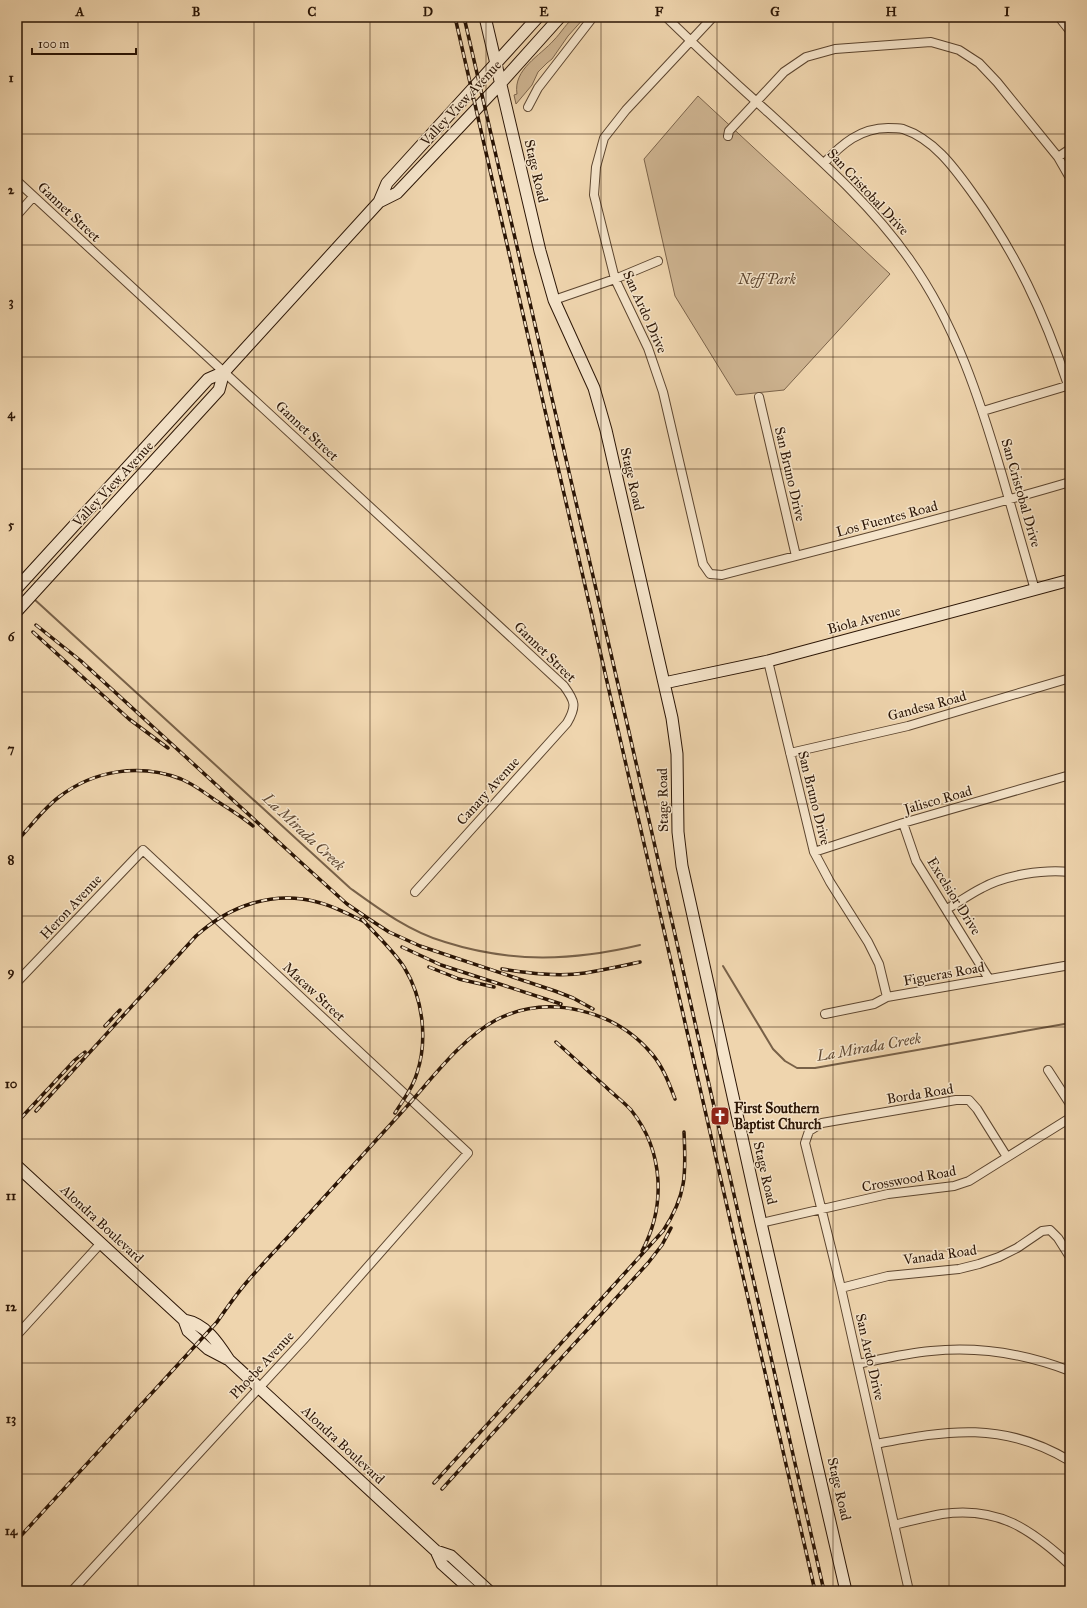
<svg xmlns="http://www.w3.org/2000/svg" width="1087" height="1608" font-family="'IM FELL Great Primer',serif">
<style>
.green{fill:#ceb491;stroke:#7c644b}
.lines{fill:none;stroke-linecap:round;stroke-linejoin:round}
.stream{stroke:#786148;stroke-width:2}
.street-casing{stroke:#5c452f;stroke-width:10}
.secondary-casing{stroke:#2b1505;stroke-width:13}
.street{stroke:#f5e4ca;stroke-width:8}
.secondary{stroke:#f5e4ca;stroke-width:11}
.rail-casing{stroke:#2b1505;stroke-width:3.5}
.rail{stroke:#f5e4ca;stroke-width:2;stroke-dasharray:6;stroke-linecap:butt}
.grid{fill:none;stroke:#2b1505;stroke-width:1;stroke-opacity:0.55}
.labels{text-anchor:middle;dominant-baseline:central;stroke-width:3;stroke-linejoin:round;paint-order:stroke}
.street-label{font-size:14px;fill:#2b1505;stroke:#f5e4ca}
.park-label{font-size:14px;font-style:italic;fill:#5c452f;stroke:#f5e4ca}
.poi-label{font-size:14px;font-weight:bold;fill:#2b1505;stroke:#f5e4ca;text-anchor:start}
.water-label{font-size:15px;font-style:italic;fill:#5f4832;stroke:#f5e4ca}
.neatline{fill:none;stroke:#2b1505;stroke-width:1.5}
.grid-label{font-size:13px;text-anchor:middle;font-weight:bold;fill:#2b1505}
</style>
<rect width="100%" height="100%" fill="#efd5ae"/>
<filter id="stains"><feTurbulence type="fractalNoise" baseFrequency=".005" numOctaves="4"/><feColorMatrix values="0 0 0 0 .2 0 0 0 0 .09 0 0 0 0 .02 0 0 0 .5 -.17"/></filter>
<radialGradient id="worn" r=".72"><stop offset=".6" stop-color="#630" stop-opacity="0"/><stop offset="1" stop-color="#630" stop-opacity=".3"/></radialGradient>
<path class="green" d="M 575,17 L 585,17 L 568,36 L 552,59 L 547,63 L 538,72 L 532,85 L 516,104 L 514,95 L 517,94 C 513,69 540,56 554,40 C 561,33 567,22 575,17 Z
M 698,96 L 890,274 L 784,390 L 736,395 L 675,296 L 644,159 Z"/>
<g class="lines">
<path class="stream" d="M 34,599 L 350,888 C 379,909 410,932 445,942 C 511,963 573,961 640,945
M 723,966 L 773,1049 L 785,1061 L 797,1068 L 815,1068 L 1070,1023"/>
<defs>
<path id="street" d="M 666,17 C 700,50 734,82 769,113 C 819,159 871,204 910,260 C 956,325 980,400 1002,475 C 1013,514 1024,552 1035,590
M 713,17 L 626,110 L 604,138 L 596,167 L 594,195 L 615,279 L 648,348 L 663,392 L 703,564 L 710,574 L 722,575 C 838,545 955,516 1070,482
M 1059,17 L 1070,31
M 528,107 L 538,88 L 593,17
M 728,136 L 729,131 L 784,72 L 806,57 L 835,49 L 931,42 L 959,50 L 979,63 L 997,82 L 1058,157 L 1070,178
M 1058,157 L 1070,149
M 824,163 C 842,144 860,128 888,128 C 892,128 898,128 903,129 C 933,139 953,166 971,191 C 1016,253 1044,313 1068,385
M 17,181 L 564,686 C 575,701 577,706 567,723 L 415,892
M 17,215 L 33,197
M 554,300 L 615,279 L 658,261
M 759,397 L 796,556
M 983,411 L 1070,385
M 768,661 L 814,852 L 830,882 L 868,942 L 879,964 L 887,997
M 790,753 L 908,726 L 1070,678
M 903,823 L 916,861 L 989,979
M 814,852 L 903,823 L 1070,775
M 947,909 C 959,902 970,894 982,888 C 1005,875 1044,869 1070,872
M 17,982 L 143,850 L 468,1153 L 305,1338 L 72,1591
M 825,1014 L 874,1004 L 887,997 L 1070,965
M 1048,1070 L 1070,1104
M 761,1223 L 888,1194 L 954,1186 L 969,1181 L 1070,1118
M 841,1288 L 888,1276 L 959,1269 L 979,1264 L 999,1257 L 1017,1248 L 1042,1231 L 1050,1230 L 1058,1238 L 1070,1257
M 17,1335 L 101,1243
M 858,1364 C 882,1359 907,1353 931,1351 C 979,1346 1026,1354 1070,1371
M 876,1444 C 948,1430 1004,1421 1070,1461
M 894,1525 C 910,1521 926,1517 942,1514 C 998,1506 1031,1529 1070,1565
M 909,1591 L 841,1288 L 805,1143 L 809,1131 L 822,1123 L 956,1100 L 969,1100 L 977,1109 L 1007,1157"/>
<path id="secondary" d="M 485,17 L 540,251 L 554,300 L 594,388 L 606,430 L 664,683 L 672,718 L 677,754 L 678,832 L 682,866 L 761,1223 L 846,1591
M 379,202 L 397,193 L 500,84 L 560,17
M 17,588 L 208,379 L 224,372 L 379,202 L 387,183 L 538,17
M 17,611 L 219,390 L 224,372
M 664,683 L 768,661 L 1070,580
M 17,1166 L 184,1320 C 206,1324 218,1343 229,1360 L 436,1551 L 451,1556 L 489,1591
M 184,1320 L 188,1331 L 208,1349 L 227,1359
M 436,1551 L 442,1564 L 472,1591"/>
</defs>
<use href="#street" class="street-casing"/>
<use href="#secondary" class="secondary-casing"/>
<use href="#street" class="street"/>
<use href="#secondary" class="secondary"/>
<defs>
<path id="rail" d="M 455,17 L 815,1591
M 464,17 L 629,732 L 824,1591
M 36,625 L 81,661 L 306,867 L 347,904 L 369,919 L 389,932 L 420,946 L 555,991 L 573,998 L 593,1009
M 33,632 L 129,719 L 168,748
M 17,841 C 31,826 43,809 59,797 C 94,770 140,763 181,779 C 193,784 204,792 215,800 C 228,808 241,816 253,826
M 362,919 C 376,935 392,949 404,967 C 423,998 428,1039 417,1073 C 413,1088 403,1100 395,1113
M 402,947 L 441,965 L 561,1004
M 429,967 L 459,979 L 494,987
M 502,969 C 528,973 558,977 585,973 C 603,970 622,966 640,962
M 105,1026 L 120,1010
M 556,1042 C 573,1057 589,1072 606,1087 C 614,1095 624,1102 631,1110 C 664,1151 666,1206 642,1251
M 36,1111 L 196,936 C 229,906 273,890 317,902 C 334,906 350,915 365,922
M 21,1118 L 75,1060 L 85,1052
M 434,1483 L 663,1231 C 687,1195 686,1173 684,1132
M 442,1489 L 648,1263 L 662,1245 L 671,1228
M 17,1540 L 217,1322 C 226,1309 235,1296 246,1283 C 262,1264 280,1246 297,1227 C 332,1189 366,1151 400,1114 C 428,1084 460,1039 496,1020 C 548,993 615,1010 652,1054 C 663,1067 669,1083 675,1099"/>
</defs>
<use href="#rail" class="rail-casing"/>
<use href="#rail" class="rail"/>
</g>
<path class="grid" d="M 138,17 L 138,1591M 254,17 L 254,1591M 370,17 L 370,1591M 486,17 L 486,1591M 601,17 L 601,1591M 717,17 L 717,1591M 833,17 L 833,1591M 949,17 L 949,1591M 17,134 L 1070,134M 17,245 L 1070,245M 17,357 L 1070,357M 17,469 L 1070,469M 17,581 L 1070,581M 17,692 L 1070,692M 17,804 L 1070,804M 17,916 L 1070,916M 17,1027 L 1070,1027M 17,1139 L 1070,1139M 17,1251 L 1070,1251M 17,1363 L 1070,1363M 17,1474 L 1070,1474"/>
<defs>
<symbol id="church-square" viewBox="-11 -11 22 22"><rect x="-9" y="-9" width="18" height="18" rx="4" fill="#8f2418" stroke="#f5e4ca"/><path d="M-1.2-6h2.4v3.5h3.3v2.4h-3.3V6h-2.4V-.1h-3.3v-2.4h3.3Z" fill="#fff"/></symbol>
</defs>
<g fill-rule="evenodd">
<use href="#church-square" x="709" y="1105" width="22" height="22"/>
</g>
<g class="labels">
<g class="street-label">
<text transform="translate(461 103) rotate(-47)">Valley View Avenue</text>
<text transform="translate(536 171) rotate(77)">Stage Road</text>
<text transform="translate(868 192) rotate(47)">San Cristobal Drive</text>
<text transform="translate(69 212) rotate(43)">Gannet Street</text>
<text transform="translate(645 312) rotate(66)">San Ardo Drive</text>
<text transform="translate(307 431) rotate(43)">Gannet Street</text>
<text transform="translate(790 474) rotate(77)">San Bruno Drive</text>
<text transform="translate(632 479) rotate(77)">Stage Road</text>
<text transform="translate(113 484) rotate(-47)">Valley View Avenue</text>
<text transform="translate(1021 493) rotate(74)">San Cristobal Drive</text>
<text transform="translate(887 519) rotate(-15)">Los Fuentes Road</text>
<text transform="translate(864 620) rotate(-15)">Biola Avenue</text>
<text transform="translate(545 652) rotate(44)">Gannet Street</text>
<text transform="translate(927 706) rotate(-15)">Gandesa Road</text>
<text transform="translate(488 791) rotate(-48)">Canary Avenue</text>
<text transform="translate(814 798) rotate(76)">San Bruno Drive</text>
<text transform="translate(663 800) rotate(-91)">Stage Road</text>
<text transform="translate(938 800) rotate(-16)">Jalisco Road</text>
<text transform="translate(954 896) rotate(58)">Excelsior Drive</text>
<text transform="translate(71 907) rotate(-47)">Heron Avenue</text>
<text transform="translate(944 974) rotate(-10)">Figueras Road</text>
<text transform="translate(314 992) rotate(43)">Macaw Street</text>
<text transform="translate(920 1094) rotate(-9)">Borda Road</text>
<text transform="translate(765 1173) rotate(77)">Stage Road</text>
<text transform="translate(909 1179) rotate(-10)">Crosswood Road</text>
<text transform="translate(102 1224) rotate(43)">Alondra Boulevard</text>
<text transform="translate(940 1255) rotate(-8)">Vanada Road</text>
<text transform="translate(870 1357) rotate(77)">San Ardo Drive</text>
<text transform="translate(262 1365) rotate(-47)">Phoebe Avenue</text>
<text transform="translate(343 1445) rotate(43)">Alondra Boulevard</text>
<text transform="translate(839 1489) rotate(77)">Stage Road</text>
</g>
<g class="park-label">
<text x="767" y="279">Neff Park</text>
</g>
<g class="poi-label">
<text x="734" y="1108">First Southern<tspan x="734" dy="16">Baptist Church</tspan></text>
</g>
<g class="water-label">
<text transform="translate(304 832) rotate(43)">La Mirada Creek</text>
<text transform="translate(869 1047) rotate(-10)">La Mirada Creek</text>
</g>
</g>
<rect width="1087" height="1608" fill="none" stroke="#efd5ae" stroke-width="44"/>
<path d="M32 48v6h104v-6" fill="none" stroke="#2b1505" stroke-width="2"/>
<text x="38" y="48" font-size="12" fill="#2b1505" stroke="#f5e4ca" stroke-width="3" paint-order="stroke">100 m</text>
<rect x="22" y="22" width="1043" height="1564" class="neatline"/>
<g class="grid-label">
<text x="80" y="16">A</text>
<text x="196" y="16">B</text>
<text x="312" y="16">C</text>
<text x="428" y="16">D</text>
<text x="544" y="16">E</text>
<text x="659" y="16">F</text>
<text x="775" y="16">G</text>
<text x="891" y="16">H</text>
<text x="1007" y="16">I</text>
<text x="11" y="82">1</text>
<text x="11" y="194">2</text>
<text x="11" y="306">3</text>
<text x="11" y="418">4</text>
<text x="11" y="529">5</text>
<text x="11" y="641">6</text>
<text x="11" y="753">7</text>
<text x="11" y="864">8</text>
<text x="11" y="976">9</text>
<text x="11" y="1088">10</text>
<text x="11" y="1200">11</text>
<text x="11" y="1311">12</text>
<text x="11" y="1423">13</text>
<text x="11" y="1535">14</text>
</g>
<rect width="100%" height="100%" filter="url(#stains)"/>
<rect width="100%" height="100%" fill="url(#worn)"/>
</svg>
